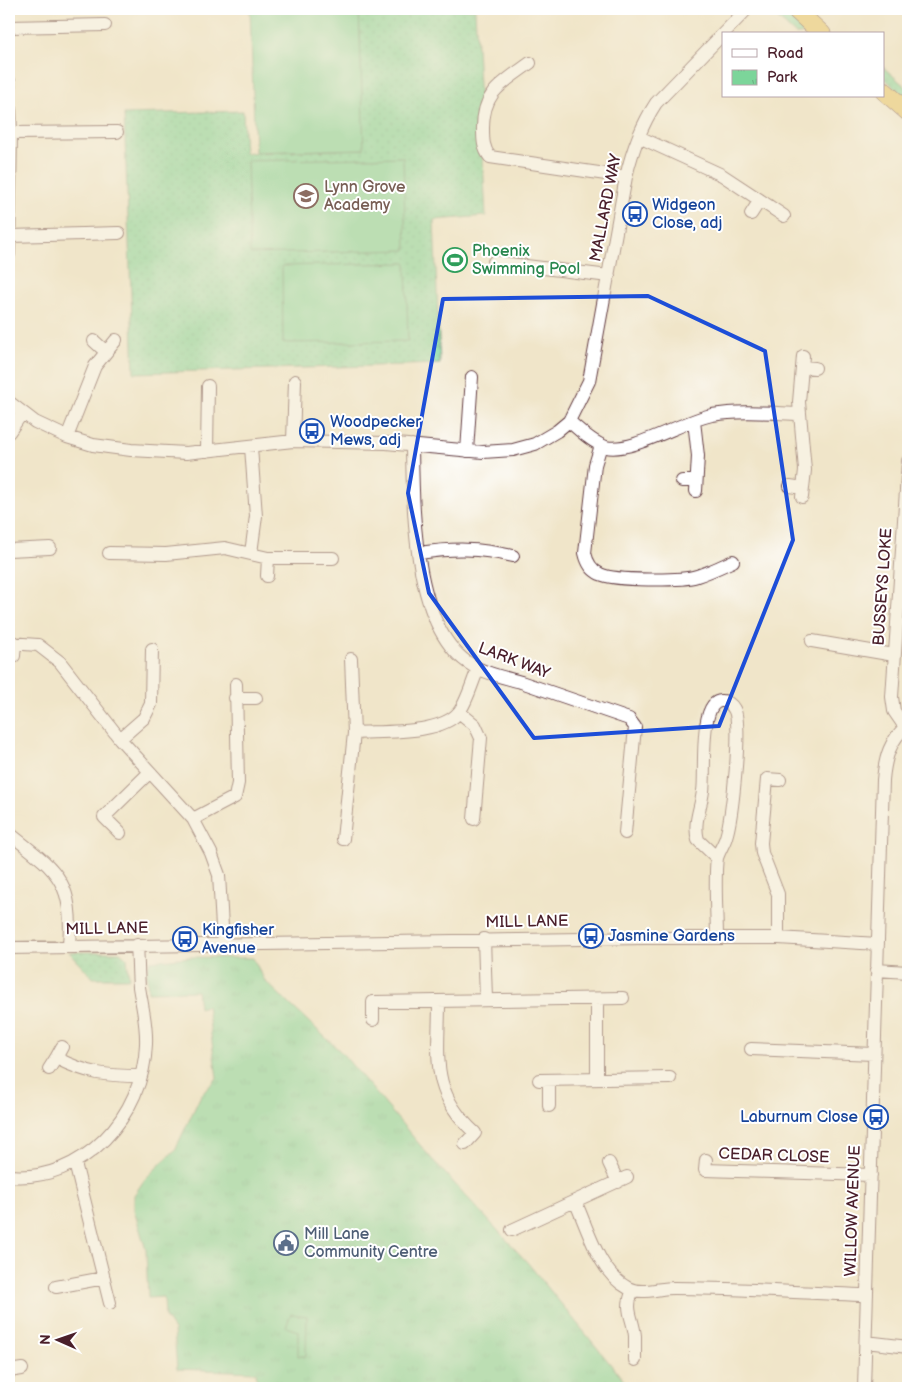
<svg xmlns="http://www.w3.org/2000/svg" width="917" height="1397" font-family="'Balsamiq Sans',sans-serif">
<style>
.grass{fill:url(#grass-dots);stroke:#637a62}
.park{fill:url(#park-tufts);stroke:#637a62}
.pitch{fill:#7cd59a;stroke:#637a62}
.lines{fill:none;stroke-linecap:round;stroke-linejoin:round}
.minor-casing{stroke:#633d43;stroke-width:14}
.highway-casing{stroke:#633d43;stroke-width:19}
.minor{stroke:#fff;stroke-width:12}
.highway{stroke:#eac769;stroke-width:18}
.marked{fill:none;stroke:#1d4ed8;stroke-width:4;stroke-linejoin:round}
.labels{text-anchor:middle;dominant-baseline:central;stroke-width:4;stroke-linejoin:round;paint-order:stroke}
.education-label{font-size:16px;fill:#785e54;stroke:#fff;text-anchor:start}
.transit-label{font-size:16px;fill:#164399;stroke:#fff;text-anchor:start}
.street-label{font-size:16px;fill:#4a1f2b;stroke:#fff}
.leisure-label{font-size:16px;fill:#27864d;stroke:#fff;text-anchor:start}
.service-label{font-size:16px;fill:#4e5e75;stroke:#fff;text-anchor:start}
</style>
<defs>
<pattern id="grass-dots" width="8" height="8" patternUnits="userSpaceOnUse" patternTransform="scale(1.25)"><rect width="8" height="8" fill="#7cd59a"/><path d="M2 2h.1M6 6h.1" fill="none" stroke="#6db685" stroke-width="1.8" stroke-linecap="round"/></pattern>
<pattern id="park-tufts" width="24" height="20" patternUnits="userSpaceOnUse" patternTransform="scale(1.25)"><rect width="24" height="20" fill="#7cd59a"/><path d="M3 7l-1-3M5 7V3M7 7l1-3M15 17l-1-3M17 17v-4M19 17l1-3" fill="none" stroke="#6db685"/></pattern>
</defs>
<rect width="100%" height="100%" fill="#fff"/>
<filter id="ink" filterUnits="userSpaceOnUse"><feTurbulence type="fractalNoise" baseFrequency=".02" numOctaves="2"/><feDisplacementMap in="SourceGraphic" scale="10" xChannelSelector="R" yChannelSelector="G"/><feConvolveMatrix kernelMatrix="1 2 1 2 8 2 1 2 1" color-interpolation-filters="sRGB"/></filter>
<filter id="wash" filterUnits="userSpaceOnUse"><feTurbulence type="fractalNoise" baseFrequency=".0096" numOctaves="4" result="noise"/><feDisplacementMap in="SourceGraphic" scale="20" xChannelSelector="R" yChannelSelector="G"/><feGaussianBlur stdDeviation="1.12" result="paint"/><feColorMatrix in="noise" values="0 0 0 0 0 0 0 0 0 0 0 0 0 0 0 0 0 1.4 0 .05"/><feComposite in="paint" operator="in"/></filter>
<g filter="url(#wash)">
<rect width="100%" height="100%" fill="#f0e5c9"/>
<path class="grass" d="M 359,9 L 475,9 L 486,216 L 434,220 L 440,364 L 134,373 L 124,114 L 243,111 L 245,153 L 363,149 Z
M 781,11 L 783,12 L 807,34 L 795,34 L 775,16 Z
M 883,67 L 908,89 L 908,100 L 883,77 Z
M 69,952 L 120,952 L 127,958 L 129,978 L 93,978 Z"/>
<path class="park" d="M 190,957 L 253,958 L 265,981 L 341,1052 L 431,1158 L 527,1262 L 630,1388 L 258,1388 L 256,1372 L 177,1369 L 174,1330 L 165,1317 L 164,1297 L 148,1298 L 146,1250 L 134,1210 L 134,1195 L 145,1179 L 175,1150 L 201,1095 L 217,1078 L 207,1006 L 199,1008 L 197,991 L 148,992 L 147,972 L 150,961 Z"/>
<path class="pitch" d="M 250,9 L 359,9 L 364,149 L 255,152 Z
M 403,157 L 406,250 L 250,254 L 247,161 Z
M 406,263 L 408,341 L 283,343 L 282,266 Z
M 291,1314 L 307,1316 L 306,1356 L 298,1356 L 298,1331 L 286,1327 Z"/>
</g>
<g filter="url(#ink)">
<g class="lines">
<defs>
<path id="minor" d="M 9,27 L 105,25
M 530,63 C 503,83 483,91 483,128 C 483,140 483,148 490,157 L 626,177
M 9,81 L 11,133 L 9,254
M 11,133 L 117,132
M 639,137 L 722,175 L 784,216
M 751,214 L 760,200
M 10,236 L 119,233
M 494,262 L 609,276
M 94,341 L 106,352
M 802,367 L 815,368
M 9,402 L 35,422 L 67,437 L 93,445 L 131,450 L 186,453 L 293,441 L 386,443 L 483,452 L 513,450 L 535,444 L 557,431 L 569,421 L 589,381 L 626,177 C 632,151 641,126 656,103 L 747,9
M 569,421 C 579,430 593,443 606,447 C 633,453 682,421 712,415 C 741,410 770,413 800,414
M 694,421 L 698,456 L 696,491
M 9,432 L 22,413
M 67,437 L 95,366 L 116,340
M 293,441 L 295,381
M 412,445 C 413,507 412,637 477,668 C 491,675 507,678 521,682 C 557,694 593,707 629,719 L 635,727 L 625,833
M 601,445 L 595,465 L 585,553 C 587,562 591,570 600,574 C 614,581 682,581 697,576 C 710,572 722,566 733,561
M 251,447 L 256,516 L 251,553
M 207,451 L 208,386
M 467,451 L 472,377
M 682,481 L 696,481
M 790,486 L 803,488
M 802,497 L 805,470 L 799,402 L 803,356
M 9,550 L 50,548
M 109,553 L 166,554 L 225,548 L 268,558 L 333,558
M 419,553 C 454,548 478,548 513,556
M 267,576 L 268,558
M 812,641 L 894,655
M 9,643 L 38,645 L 60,662 L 120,739 L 193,819 L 211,853 L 219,875 L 223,944
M 14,656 L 15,643
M 235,698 L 256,698
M 459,712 L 475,725 L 481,738 L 474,819
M 905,727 L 894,711 L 892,697 L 908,461
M 354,733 C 381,731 441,735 459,712 C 467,702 473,680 478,669
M 120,739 L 144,718 L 151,704 L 152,649
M 193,819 L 235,797 L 238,783 L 236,684
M 9,833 C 57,871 74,880 69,946
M 120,833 L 104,817 L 150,772
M 343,839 L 354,733 L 351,659
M 717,938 C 717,916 714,878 717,858 C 719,851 724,844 726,837 C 732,819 743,722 734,709 C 732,705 727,701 722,701 C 698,700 706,774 703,791 C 701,808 693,822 698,840 L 717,858
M 778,938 L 778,894 L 762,853 L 761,843 L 767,779 L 780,780
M 484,939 L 486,999
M 9,948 L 644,938 L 778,938 L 878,944
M 876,970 L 908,972
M 597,999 L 597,1078
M 439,1001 C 439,1057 429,1091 475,1133 L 465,1144
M 373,1020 L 373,1002 L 623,998
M 62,1047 L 56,1058 C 88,1074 106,1076 141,1076
M 751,1049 L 874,1054
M 49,1069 L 56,1058
M 539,1080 L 670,1078
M 549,1080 L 549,1106
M 706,1160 L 705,1170 L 871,1175
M 75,1163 L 110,1303
M 609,1163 L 618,1182
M 9,1176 C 83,1183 144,1115 146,1044 C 147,1024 142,1006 139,987 C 138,973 138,959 137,945
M 575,1201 C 588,1229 599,1273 628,1288 C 641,1295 659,1288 673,1288 C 738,1288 802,1293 867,1295
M 512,1230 L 627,1177
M 56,1287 L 104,1278
M 633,1290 C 624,1310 633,1317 635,1336 C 635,1344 635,1352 635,1360
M 866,1342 L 908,1347
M 9,1371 L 22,1369
M 864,1388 L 883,780 C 885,758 890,739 908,725"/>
<path id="highway" d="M 795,9 L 822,34
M 883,90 L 908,112"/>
</defs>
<use href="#minor" class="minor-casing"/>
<use href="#highway" class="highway-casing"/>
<use href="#minor" class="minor"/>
<use href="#highway" class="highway"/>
</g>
</g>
<path d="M0 0H917V1397H0ZM 648,296 L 765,351 L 793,540 L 719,726 L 534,738 L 429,593 L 408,493 L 443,299 Z" fill="#f0e5c9" fill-opacity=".55" fill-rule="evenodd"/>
<path class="marked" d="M 648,296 L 765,351 L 793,540 L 719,726 L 534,738 L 429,593 L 408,493 L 443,299 Z"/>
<defs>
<symbol id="school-ring" viewBox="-11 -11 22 22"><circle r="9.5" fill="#fff" stroke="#8d6e63" stroke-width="1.5"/><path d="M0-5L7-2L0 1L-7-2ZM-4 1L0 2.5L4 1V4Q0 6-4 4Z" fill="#8d6e63"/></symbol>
<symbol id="bus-ring" viewBox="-11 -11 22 22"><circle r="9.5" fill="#fff" stroke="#1a4fb4" stroke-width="1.5"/><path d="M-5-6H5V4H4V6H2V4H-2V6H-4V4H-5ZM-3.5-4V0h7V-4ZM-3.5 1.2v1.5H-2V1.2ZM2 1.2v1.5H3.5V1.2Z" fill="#1a4fb4"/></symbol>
<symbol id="stadium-ring" viewBox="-11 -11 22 22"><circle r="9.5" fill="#fff" stroke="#2e9e5b" stroke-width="1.5"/><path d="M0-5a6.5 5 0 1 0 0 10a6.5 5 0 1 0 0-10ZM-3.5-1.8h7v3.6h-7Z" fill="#2e9e5b"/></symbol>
<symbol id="civic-ring" viewBox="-11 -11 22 22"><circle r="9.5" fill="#fff" stroke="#5c6f8a" stroke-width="1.5"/><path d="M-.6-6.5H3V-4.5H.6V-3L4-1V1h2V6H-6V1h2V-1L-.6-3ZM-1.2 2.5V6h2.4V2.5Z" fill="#5c6f8a"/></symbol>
</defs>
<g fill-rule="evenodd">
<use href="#school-ring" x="292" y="182" width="28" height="28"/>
<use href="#bus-ring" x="621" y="200" width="28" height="28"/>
<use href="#stadium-ring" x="441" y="246" width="28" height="28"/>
<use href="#bus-ring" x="298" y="417" width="28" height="28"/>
<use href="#bus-ring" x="577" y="922" width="28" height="28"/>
<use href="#bus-ring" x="171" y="925" width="28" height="28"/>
<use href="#bus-ring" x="862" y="1103" width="28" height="28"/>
<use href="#civic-ring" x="272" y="1229" width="28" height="28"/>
</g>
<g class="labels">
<g class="education-label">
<text x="324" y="187">Lynn Grove<tspan x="324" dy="18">Academy</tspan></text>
</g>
<g class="transit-label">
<text x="652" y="205">Widgeon<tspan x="652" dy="18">Close, adj</tspan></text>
<text x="330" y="422">Woodpecker<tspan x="330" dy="18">Mews, adj</tspan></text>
<text x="202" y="930">Kingfisher<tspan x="202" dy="18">Avenue</tspan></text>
<text x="608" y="936">Jasmine Gardens</text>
<text x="858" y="1117" text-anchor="end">Laburnum Close</text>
</g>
<g class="street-label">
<text transform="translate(606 208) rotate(-79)">MALLARD WAY</text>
<text transform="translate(883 587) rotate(-86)">BUSSEYS LOKE</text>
<text transform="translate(514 661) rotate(21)">LARK WAY</text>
<text transform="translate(527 922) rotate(-1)">MILL LANE</text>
<text transform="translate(107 929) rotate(-1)">MILL LANE</text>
<text transform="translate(774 1156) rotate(2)">CEDAR CLOSE</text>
<text transform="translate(853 1211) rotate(-88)">WILLOW AVENUE</text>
</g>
<g class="leisure-label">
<text x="472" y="251">Phoenix<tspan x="472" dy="18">Swimming Pool</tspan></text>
</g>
<g class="service-label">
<text x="304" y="1234">Mill Lane<tspan x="304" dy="18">Community Centre</tspan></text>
</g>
</g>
<rect width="917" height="1397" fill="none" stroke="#fff" stroke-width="30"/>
<rect x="722" y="32" width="162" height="65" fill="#ffffff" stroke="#b7a5aa"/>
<rect x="732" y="49" width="25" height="8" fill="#ffffff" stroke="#b7a5aa"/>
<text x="767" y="58" font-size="15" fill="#4a1f2b">Road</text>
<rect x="732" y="70" width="25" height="15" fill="url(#park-tufts)" stroke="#b7a5aa"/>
<text x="767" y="82" font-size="15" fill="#4a1f2b">Park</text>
<g transform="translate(58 1340) rotate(272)" stroke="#ffffff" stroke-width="4" paint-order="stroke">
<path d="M0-4L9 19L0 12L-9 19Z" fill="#4a1f2b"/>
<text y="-8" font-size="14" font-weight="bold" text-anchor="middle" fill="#4a1f2b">N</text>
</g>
</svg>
